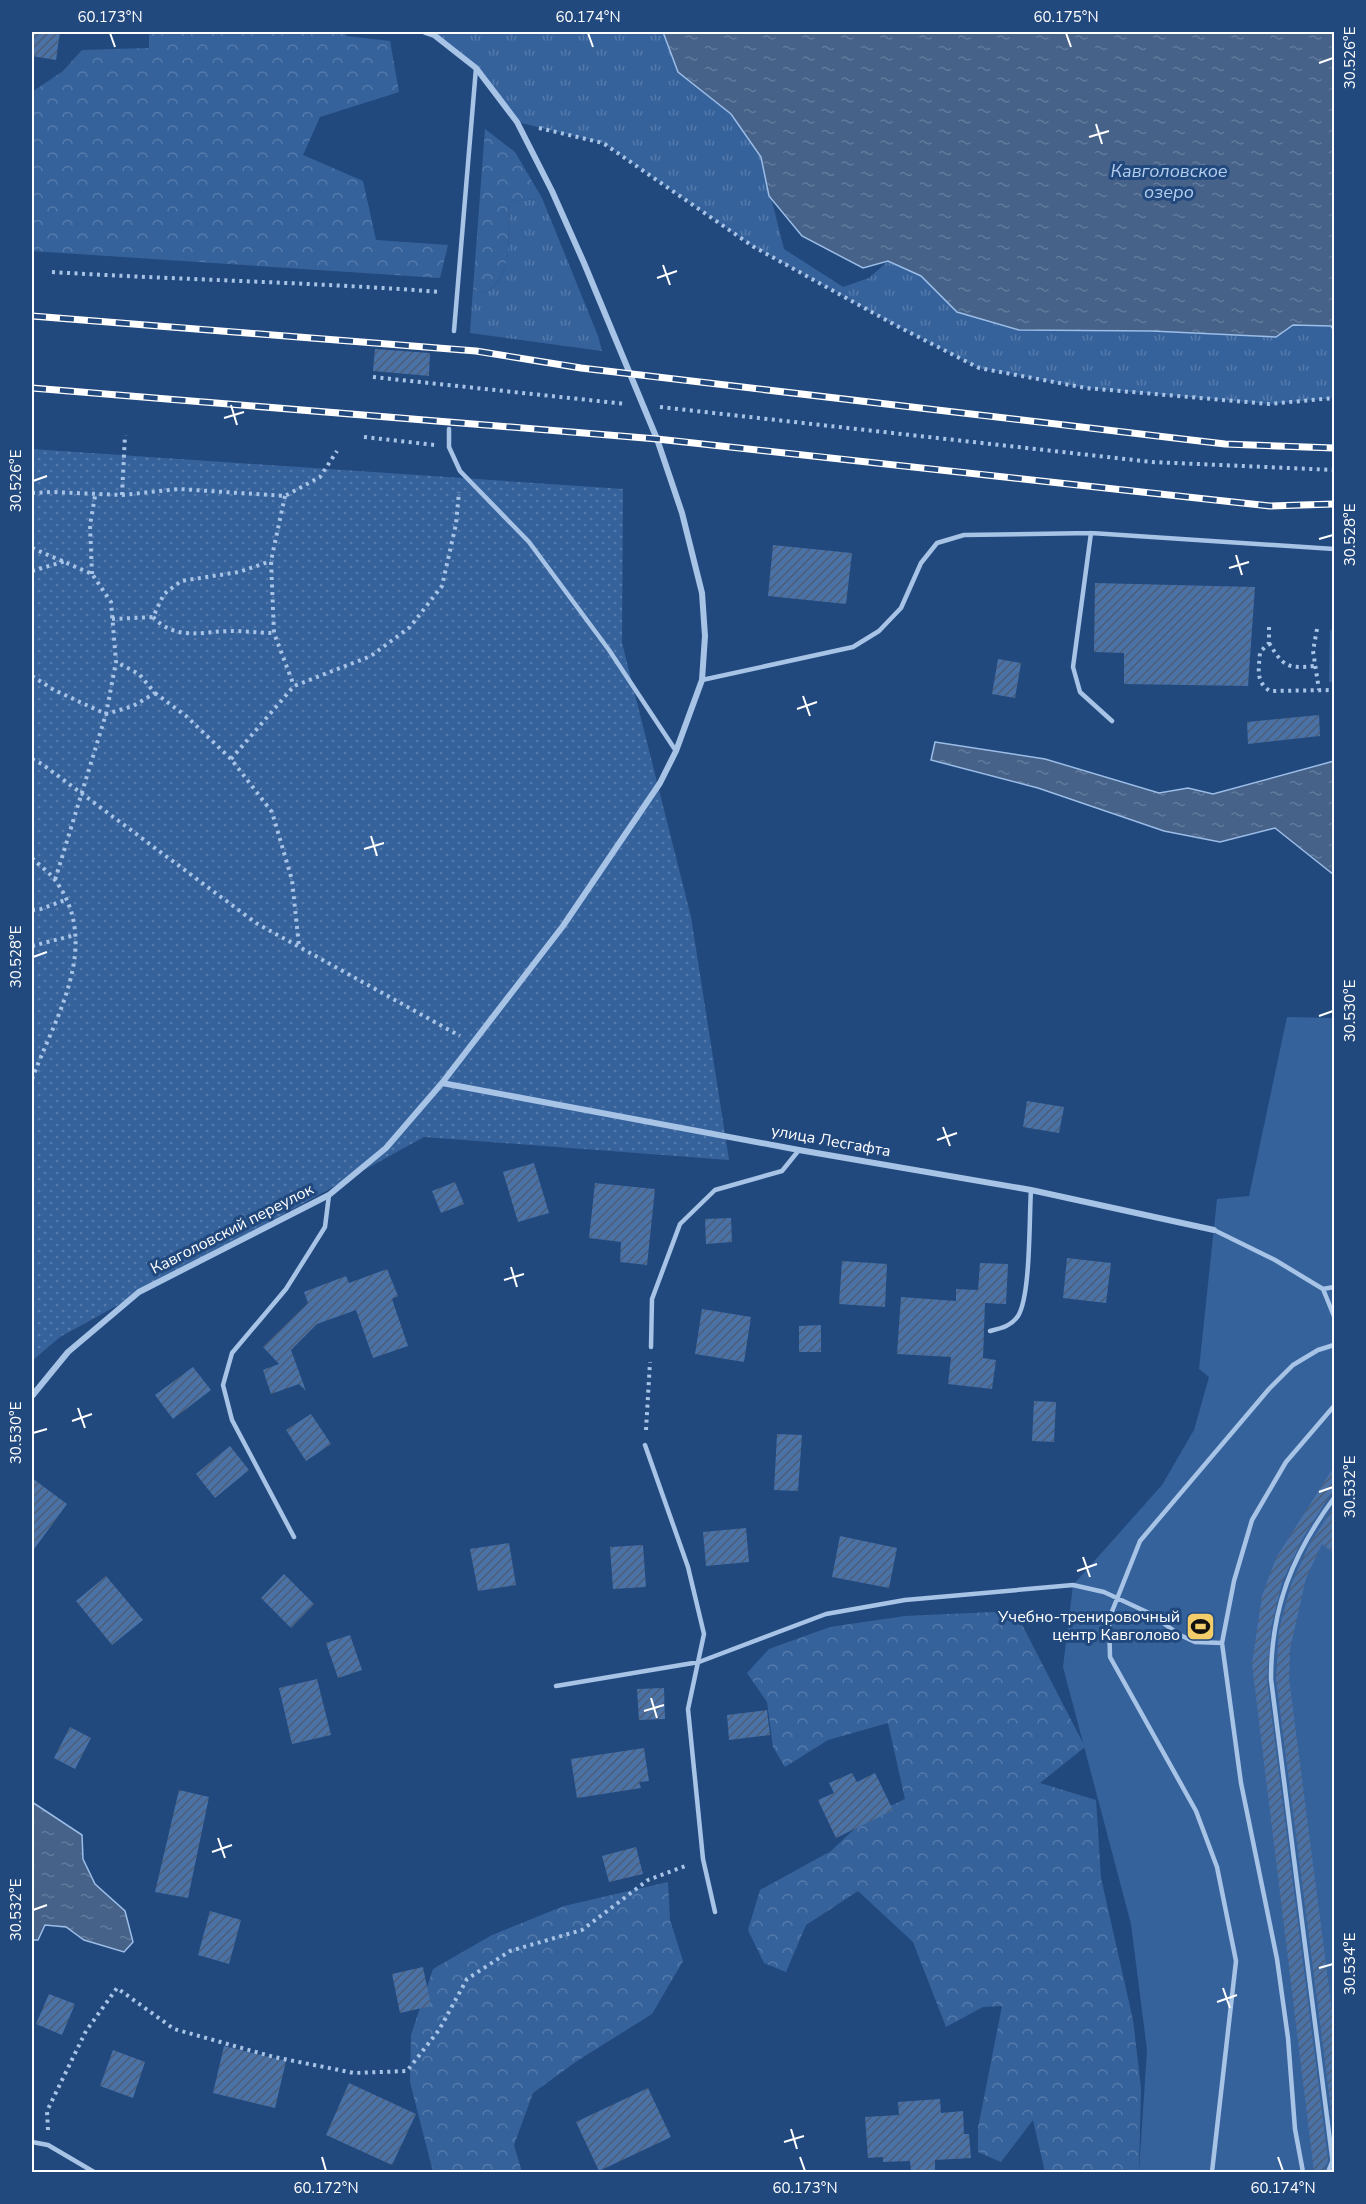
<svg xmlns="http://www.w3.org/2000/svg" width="1366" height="2204" font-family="'Nunito Sans',sans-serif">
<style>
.grass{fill:url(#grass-tufts)}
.forest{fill:url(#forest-crowns)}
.park{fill:url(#park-dots)}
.pitch{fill:#36629c}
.water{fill:url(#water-ripples);stroke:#9bbde7;stroke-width:1.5}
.building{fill:url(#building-hatch)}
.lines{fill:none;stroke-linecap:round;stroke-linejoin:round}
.path{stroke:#a7c3e6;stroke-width:4;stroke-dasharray:3 4.5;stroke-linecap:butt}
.service{stroke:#a7c3e6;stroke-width:4.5}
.minor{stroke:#a7c3e6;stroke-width:6}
.rail-casing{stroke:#fff;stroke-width:7}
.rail{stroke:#22497e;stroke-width:4.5;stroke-dasharray:14;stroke-linecap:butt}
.service-bridge{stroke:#a7c3e6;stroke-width:4.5}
.ticks{fill:none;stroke:#fff;stroke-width:2}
.labels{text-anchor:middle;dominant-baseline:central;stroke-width:6;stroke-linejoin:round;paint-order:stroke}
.street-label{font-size:16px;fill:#fff;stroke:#22497e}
.poi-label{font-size:16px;fill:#fff;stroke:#22497e;text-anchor:end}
.water-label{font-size:18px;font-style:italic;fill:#b3cdee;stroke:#22497e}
.neatline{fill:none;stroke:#fff;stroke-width:2}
.ticks-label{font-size:15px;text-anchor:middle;fill:#fff}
</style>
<defs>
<pattern id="grass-tufts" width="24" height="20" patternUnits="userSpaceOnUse" patternTransform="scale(1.5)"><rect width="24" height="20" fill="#36629c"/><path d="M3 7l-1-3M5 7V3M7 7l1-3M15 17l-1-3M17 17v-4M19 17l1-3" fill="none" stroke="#547aab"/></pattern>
<pattern id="forest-crowns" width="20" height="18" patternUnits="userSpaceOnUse" patternTransform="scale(1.5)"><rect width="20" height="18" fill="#36629c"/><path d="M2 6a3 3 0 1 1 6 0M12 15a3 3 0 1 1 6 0" fill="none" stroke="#547aab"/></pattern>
<pattern id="park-dots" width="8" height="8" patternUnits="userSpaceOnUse" patternTransform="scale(1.5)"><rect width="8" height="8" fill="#36629c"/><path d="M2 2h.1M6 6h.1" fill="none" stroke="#547aab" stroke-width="1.8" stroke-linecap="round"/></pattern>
<pattern id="water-ripples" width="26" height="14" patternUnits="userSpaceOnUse" patternTransform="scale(1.5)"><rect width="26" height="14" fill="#466289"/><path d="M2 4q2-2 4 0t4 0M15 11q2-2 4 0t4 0" fill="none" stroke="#627a9b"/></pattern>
<pattern id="building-hatch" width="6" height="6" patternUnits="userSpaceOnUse" patternTransform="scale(1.5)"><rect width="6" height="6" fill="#4b72a7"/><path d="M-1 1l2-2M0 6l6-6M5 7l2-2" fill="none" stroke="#4c5d75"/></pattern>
</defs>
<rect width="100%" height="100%" fill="#22497e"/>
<path class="grass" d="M 425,32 L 663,32 L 678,72 L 731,114 L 761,157 L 784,249 L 843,287 L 869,278 L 888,261 L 921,276 L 957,312 L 1152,331 L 1276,337 L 1293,325 L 1331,326 L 1334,331 L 1334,398 L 1269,404 L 1086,388 L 979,368 L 897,326 L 754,247 L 603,143 L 517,122 L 476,68 Z
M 542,198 L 598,336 L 602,351 L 470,333 L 473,289 L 484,294 C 517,273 506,237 509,203 Z"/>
<path class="forest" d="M 149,32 L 346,32 L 346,36 L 390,41 L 399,92 L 320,117 L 303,155 L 363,181 L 376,240 L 448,245 L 440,278 L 32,251 L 32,92 L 63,71 L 82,50 L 149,48 Z
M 485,129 L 515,152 L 542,198 L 509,203 C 506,237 517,272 484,294 L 473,289 Z
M 1015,1611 L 1085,1747 L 1040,1783 L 1096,1800 L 1101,1878 L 1133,2020 L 1141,2088 L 1139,2172 L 1045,2172 L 1033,2120 L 1001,2162 L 978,2152 L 978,2128 L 1002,2006 L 983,2007 L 946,2027 L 913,1942 L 858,1891 L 806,1925 L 786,1972 L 764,1963 L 748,1930 L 760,1890 L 831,1851 L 867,1817 L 905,1799 L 888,1723 L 828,1740 L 785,1767 L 773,1747 L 767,1702 L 747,1673 L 769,1649 L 830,1627 L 905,1616 Z
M 668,1882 L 670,1920 L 683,1961 L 652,2014 L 577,2061 L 533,2093 L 514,2145 L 522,2172 L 433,2172 L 410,2082 L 411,2035 L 433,1969 L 492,1935 L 564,1906 Z"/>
<path class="park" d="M 32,449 L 623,489 L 622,643 L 691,917 L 729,1160 L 424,1137 L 60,1337 L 32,1361 Z"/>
<path class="pitch" d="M 1330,630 L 1334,630 L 1334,682 L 1329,682 Z
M 1287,1017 L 1334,1018 L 1334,2172 L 1139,2172 L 1147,2050 L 1131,1924 L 1063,1667 L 1073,1585 L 1162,1485 L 1194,1430 L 1209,1377 L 1199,1369 L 1217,1199 L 1249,1196 Z"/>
<path class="water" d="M 663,32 L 1334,32 L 1334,331 L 1331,326 L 1293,325 L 1276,337 L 1152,331 L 1019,330 L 957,312 L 921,276 L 888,261 L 863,268 L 802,236 L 769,196 L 761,157 L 731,114 L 678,72 Z
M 935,742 L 1045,759 L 1159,793 L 1188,788 L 1213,794 L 1334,761 L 1334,875 L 1275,828 L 1220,842 L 1164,831 L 1038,788 L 931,760 Z
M 32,1802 L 82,1835 L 83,1859 L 95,1884 L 125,1911 L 133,1942 L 124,1952 L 84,1940 L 66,1927 L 45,1925 L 38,1940 L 32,1940 Z"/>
<path class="building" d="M 32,32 L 60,32 L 56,60 L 32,56 Z
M 375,349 L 430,353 L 429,376 L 373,371 Z
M 773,545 L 852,553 L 846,604 L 768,596 Z
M 1095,583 L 1255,587 L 1248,686 L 1124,684 L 1124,653 L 1094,652 Z
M 998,659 L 1021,663 L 1015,698 L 992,694 Z
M 1319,715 L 1320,736 L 1248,744 L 1247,722 Z
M 1027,1101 L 1064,1107 L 1059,1133 L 1023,1127 Z
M 534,1163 L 549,1213 L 518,1222 L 503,1172 Z
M 455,1182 L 464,1204 L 441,1213 L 432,1191 Z
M 595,1183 L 655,1189 L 647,1265 L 620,1262 L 621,1242 L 589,1238 Z
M 731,1218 L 732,1242 L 706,1244 L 705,1219 Z
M 1067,1258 L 1111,1263 L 1106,1303 L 1063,1298 Z
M 842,1261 L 887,1264 L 885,1307 L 839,1304 Z
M 980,1263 L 1008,1264 L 1006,1304 L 985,1303 L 983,1358 L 996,1360 L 992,1389 L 948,1384 L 951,1357 L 897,1354 L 901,1297 L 956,1301 L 956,1289 L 978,1290 Z
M 387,1269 L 398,1296 L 392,1299 L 408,1346 L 373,1358 L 356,1310 L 317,1324 L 291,1350 L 306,1391 L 299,1384 L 271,1394 L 263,1370 L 279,1364 L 263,1347 L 308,1303 L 304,1292 L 346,1276 L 349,1283 Z
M 702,1309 L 751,1317 L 744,1362 L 695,1354 Z
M 821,1325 L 821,1352 L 799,1352 L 799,1326 Z
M 193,1367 L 211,1390 L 173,1419 L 155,1395 Z
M 1034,1401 L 1056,1402 L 1054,1442 L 1032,1441 Z
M 311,1414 L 331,1444 L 306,1461 L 286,1430 Z
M 777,1434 L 802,1435 L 798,1491 L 774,1490 Z
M 230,1446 L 249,1470 L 215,1498 L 196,1474 Z
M 1335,1465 L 1335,1494 L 1330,1495 L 1303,1538 L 1282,1582 L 1271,1628 L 1267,1679 L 1328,2160 L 1324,2172 L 1314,2172 L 1252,1664 L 1262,1596 L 1276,1558 Z
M 32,1478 L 67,1504 L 32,1552 Z
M 1335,1505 L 1335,1554 L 1322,1544 L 1306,1578 L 1290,1649 L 1289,1679 L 1335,2034 L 1335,2140 L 1276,1679 L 1279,1630 L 1291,1585 L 1310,1543 Z
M 746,1528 L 749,1562 L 706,1566 L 703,1532 Z
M 840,1536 L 897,1548 L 889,1588 L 832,1577 Z
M 509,1543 L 516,1585 L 478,1591 L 470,1549 Z
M 643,1545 L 646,1587 L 613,1589 L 610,1547 Z
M 284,1574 L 314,1604 L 291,1628 L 261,1598 Z
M 106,1576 L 143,1620 L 112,1645 L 76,1601 Z
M 350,1635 L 362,1670 L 338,1678 L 326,1643 Z
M 317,1679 L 331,1735 L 292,1744 L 279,1688 Z
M 664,1688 L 665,1719 L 639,1720 L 637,1689 Z
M 767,1710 L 770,1735 L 729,1740 L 727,1715 Z
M 70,1727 L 91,1738 L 75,1769 L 54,1758 Z
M 644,1748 L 649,1781 L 639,1782 L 641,1788 L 577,1798 L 571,1759 Z
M 852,1773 L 857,1782 L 875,1773 L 893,1810 L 836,1838 L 818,1800 L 834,1793 L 829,1783 Z
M 179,1790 L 209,1797 L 188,1898 L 155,1892 Z
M 636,1847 L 643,1874 L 609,1882 L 602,1856 Z
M 210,1911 L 241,1920 L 229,1964 L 198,1955 Z
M 423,1967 L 431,2006 L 400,2013 L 392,1974 Z
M 49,1994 L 75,2004 L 62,2035 L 36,2024 Z
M 224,2046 L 286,2061 L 275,2108 L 213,2093 Z
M 113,2050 L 145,2062 L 133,2098 L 100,2086 Z
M 349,2083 L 416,2114 L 392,2165 L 326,2135 Z
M 648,2088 L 671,2137 L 599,2171 L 576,2122 Z
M 940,2099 L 941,2113 L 963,2111 L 964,2134 L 969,2134 L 971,2158 L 935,2160 L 935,2170 L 911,2172 L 910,2161 L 883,2162 L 883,2157 L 868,2158 L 865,2117 L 899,2115 L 898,2102 Z"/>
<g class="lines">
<path class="path" d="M 539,128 L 603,143 L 754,247 L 897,326 L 979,368 L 1086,388 L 1269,404 L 1334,398
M 52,272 C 182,280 311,282 441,292
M 373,377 L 626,404
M 660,407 L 1152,462 L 1334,470
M 364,437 L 435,445
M 32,493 L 52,492 L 122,495 L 179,489 L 285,496 L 320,477 L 337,451
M 122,495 L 125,435
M 285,496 L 271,561 L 274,633 L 294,686
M 32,548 L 92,574 L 111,602 L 116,662 L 106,714 L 55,880
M 32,571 L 66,561
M 92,574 L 90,525 L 95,496
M 153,617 C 177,642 203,631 232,631 C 246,631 260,633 274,633
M 112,619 L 153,617 L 164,594 L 181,581 L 239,572 L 271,561
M 1269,627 L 1269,643 L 1260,652 C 1259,668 1255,682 1270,691 L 1334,690
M 1317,629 L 1313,651 L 1319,690
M 1269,643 C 1283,666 1287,669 1314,666
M 32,676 L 54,690 L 106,714 L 133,706 L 155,693 L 139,674 L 116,662
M 155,693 L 186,716 L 231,759 L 272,812 L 292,880 L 299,946
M 32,759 L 42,764 L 256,923 L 460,1036
M 231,759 L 294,686 L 371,656 L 410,627 L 442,586 L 456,524 L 459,492
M 32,858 C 39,865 49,872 55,880 C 103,945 55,1017 32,1079
M 32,910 L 41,909 L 65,900
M 32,946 L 75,935
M 646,1430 L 650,1362
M 48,2130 L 47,2111 L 86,2031 L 117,1988 L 174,2029 L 274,2057 L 354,2073 L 407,2071 L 439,2030 L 467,1979 L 510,1951 L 582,1930 L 648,1880 L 688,1865"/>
<path class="service" d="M 454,331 L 476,68
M 449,429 L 449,447 L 460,471 L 529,542 L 609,650 L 676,751
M 1091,533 L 1073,667 L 1080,692 L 1112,721
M 702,680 L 853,647 L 879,631 L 901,608 L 921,563 L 937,543 L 964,535 L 1091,533 L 1334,549
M 1214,1230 L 1275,1260 L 1323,1289 L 1334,1287
M 1323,1289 L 1334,1316
M 990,1331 C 1002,1328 1011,1326 1018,1316 C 1031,1295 1029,1217 1031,1190
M 651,1347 L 652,1299 L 680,1224 L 715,1190 L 782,1171 L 799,1150
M 645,1445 L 688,1567 L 704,1634 L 688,1709 L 703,1859 L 715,1912
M 294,1537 L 232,1420 L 223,1385 L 232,1353 L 286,1289 L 325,1227 L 329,1195
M 556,1686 L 699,1662 L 826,1614 L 905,1600 L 1073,1585 L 1104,1592 L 1149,1613 L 1180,1635 L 1195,1642 L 1222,1643
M 32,2142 L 48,2145 L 94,2172
M 1212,2172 L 1236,1961 L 1217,1867 L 1196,1811 L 1110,1657 L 1109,1619 L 1140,1541 L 1269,1389 L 1293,1365 L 1318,1350 L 1334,1345
M 1303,2172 L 1295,2129 L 1288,2038 L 1277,1959 L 1241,1783 L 1222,1643 L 1234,1581 L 1252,1520 L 1286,1462 L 1334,1406
M 1334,2172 L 1271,1679 C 1271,1608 1292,1555 1334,1498"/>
<path class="minor" d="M 442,1083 L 799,1150 L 1031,1190 L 1214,1230
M 32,1396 L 68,1352 L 139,1292 L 329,1195 L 386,1148 L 442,1083 L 563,926 L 660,783 L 676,751 L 702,680 L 705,636 L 702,593 L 682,513 L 657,439 L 584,263 L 552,191 L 517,122 L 476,68 L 434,35 L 425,32"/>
<defs>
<path id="rail" d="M 32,316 L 476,351 L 581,368 L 1225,444 L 1334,448
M 32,388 L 657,439 L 1270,506 L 1334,504"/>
</defs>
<use href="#rail" class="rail-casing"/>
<use href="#rail" class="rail"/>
<path class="service-bridge" d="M 1328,2172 L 1334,2157"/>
</g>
<path class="ticks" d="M 110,33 L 115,47M 588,33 L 593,47M 1066,33 L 1071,47M 1319,63 L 1333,58M 1096,124 L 1102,144M 1089,137 L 1109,131M 663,265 L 670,285M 657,278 L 677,271M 231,405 L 237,425M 224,418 L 244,412M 33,481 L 47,476M 1319,539 L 1333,535M 1236,555 L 1242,575M 1229,568 L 1249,562M 803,696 L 810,716M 797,709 L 817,702M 371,836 L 377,856M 364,849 L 384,843M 33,957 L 47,952M 1319,1016 L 1333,1011M 943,1127 L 950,1146M 937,1140 L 957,1133M 511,1267 L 517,1287M 504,1280 L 524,1274M 78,1408 L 85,1428M 72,1421 L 92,1414M 33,1433 L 47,1429M 1319,1492 L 1333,1487M 1083,1557 L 1090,1577M 1077,1571 L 1097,1564M 651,1698 L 657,1718M 644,1711 L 664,1705M 218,1838 L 225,1858M 212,1852 L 232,1845M 33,1910 L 47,1905M 1319,1968 L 1333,1964M 1223,1988 L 1230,2008M 1217,2002 L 1237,1995M 791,2129 L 797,2149M 784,2142 L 804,2136M 322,2157 L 326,2171M 800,2157 L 805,2171M 1278,2157 L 1283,2171"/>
<defs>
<symbol id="stadium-square" viewBox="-11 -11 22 22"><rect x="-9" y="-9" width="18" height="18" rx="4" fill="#f2cd6a" stroke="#22497e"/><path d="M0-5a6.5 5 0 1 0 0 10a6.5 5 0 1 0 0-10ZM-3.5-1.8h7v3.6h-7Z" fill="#111"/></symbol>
</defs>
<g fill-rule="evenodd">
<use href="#stadium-square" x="1184" y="1610" width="33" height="33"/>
</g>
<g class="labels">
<g class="street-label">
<text transform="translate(831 1141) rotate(10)">улица Лесгафта</text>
<text transform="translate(232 1229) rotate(-27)">Кавголовский переулок</text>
</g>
<g class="poi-label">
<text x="1180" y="1617">Учебно-тренировочный<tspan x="1180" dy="18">центр Кавголово</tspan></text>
</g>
<g class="water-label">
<text x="1169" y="171">Кавголовское<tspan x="1169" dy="21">озеро</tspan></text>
</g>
</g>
<rect width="1366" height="2204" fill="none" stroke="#22497e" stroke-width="66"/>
<rect x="33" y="33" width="1300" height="2138" class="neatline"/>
<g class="ticks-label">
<text x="110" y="22">60.173°N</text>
<text x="588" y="22">60.174°N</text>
<text x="1066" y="22">60.175°N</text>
<text transform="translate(1350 58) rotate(-90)" y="5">30.526°E</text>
<text transform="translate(16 481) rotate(-90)" y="5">30.526°E</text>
<text transform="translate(1350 535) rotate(-90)" y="5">30.528°E</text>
<text transform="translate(16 957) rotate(-90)" y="5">30.528°E</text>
<text transform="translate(1350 1011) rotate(-90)" y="5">30.530°E</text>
<text transform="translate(16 1433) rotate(-90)" y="5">30.530°E</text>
<text transform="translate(1350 1487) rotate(-90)" y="5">30.532°E</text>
<text transform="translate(16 1910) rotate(-90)" y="5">30.532°E</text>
<text transform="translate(1350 1964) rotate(-90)" y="5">30.534°E</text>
<text x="326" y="2193">60.172°N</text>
<text x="805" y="2193">60.173°N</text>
<text x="1283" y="2193">60.174°N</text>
</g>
</svg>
